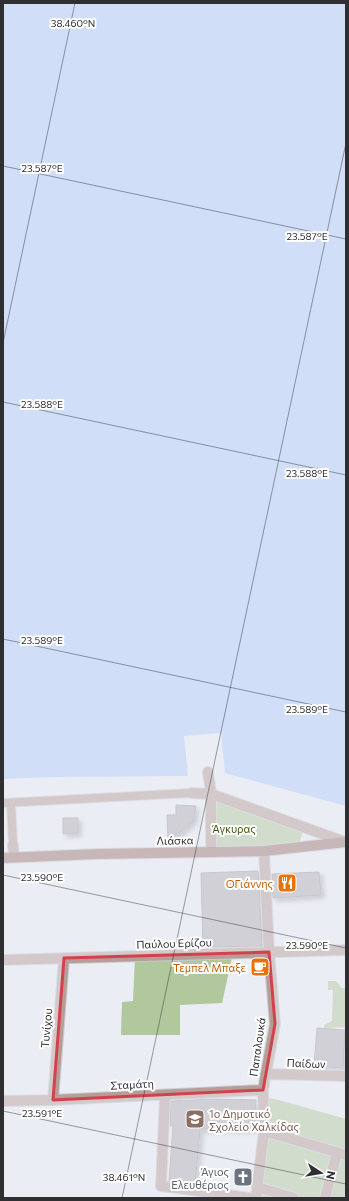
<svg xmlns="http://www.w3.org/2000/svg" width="349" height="1201" font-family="Commissioner,sans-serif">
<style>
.green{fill:#b1c79c}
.water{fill:#b1ccfb}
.building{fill:#b3aeb3;stroke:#9c989d;filter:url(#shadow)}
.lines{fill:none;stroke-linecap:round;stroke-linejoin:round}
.lane-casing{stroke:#c9cbd1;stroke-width:10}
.street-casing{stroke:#c9cbd1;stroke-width:12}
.secondary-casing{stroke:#c9cbd1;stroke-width:12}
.lane{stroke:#b79c98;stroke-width:8}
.street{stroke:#b79c98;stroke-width:10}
.secondary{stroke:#9c756f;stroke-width:10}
.marked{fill:none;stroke:#d2424c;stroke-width:3;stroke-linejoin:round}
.ticks{fill:none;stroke:#2f2f32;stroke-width:1;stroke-opacity:0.45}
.labels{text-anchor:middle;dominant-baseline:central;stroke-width:4;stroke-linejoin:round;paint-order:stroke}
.park-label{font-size:11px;fill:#3b580f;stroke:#fff}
.street-label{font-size:11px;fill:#2f2f32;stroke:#fff}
.food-label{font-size:11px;fill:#c56008;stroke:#fff;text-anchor:end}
.education-label{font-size:11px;fill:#785e54;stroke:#fff;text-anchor:start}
.worship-label{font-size:11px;fill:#5b616d;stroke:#fff;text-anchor:end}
.ticks-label{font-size:10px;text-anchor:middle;fill:#2f2f32;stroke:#fff;stroke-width:4;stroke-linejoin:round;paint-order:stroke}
</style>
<defs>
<filter id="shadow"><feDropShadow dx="3.5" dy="3.5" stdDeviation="2" flood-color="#0004"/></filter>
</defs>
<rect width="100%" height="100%" fill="#ebedf4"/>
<path class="green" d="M 211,794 L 304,827 L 298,848 L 211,852 Z
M 233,953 L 222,1003 L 180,1005 L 180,1035 L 121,1035 L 122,1002 L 133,1001 L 135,956 Z
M 328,981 L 336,981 L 342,988 L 346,988 L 346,1027 L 324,1028 L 324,1025 L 332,1021 L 333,990 L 328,990 Z
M 263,1097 L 279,1100 L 346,1119 L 346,1198 L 256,1198 Z"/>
<path class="water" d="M 3,3 L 346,3 L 346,806 L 225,773 L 221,733 L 184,736 L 188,776 L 53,777 L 3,779 Z"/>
<path class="building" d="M 176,805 L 196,806 L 193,821 L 182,831 L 168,838 L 167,815 L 176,815 Z
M 63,818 L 78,818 L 78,833 L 63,834 Z
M 258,871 L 262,946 L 203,947 L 201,873 Z
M 319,872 L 321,895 L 273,898 L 272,874 Z
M 317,1028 L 345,1030 L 343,1068 L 314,1066 Z
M 213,1099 L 256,1100 L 254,1129 L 200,1129 L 195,1184 L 169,1181 L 173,1125 L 170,1126 L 171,1101 Z"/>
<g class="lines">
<defs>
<path id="lane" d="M 3,803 L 191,793
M 11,803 L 13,845"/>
<path id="street" d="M 208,772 L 211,794 L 211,852
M 191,793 L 211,794 L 345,842
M 13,845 L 14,857
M 3,960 L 346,950
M 266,1074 L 346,1076
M 165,1095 L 161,1186 L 250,1198
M 53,1100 L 64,958
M 3,1101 L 53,1100 L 263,1090
M 264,1131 L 346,1155
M 257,1187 L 294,1198
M 256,1198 L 264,1131 L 263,1090 L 275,1024 L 269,952 L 264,851
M 325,1198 L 337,1153"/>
<path id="secondary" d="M 3,858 L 98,854 L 264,851 L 346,842"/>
</defs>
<use href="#lane" class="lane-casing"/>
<use href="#street" class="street-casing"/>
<use href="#secondary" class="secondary-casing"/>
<use href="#lane" class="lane"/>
<use href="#street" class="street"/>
<use href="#secondary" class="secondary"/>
</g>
<path d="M0 0H349V1201H0ZM 269,952 L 275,1024 L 263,1090 L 53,1100 L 64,958 Z" fill="#ebedf4" fill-opacity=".55" fill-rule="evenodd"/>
<path class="marked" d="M 269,952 L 275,1024 L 263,1090 L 53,1100 L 64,958 Z"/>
<path class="ticks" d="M 3,166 L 346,239M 3,343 L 75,3M 3,402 L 346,475M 3,639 L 346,712M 3,875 L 346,948M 3,1111 L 346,1184M 122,1198 L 346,143"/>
<defs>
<symbol id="restaurant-square" viewBox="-11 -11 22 22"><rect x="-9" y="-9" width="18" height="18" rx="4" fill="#e8710a" stroke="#fff"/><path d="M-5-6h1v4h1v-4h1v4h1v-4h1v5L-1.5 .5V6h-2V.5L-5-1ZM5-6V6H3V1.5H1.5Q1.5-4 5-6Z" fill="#fff"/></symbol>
<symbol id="cafe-square" viewBox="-11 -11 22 22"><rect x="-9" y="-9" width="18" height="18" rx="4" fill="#e8710a" stroke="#fff"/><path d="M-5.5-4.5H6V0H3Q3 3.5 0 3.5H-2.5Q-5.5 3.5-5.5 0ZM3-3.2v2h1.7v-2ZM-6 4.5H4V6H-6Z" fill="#fff"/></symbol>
<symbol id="school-square" viewBox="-11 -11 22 22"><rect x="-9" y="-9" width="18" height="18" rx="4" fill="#8d6e63" stroke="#fff"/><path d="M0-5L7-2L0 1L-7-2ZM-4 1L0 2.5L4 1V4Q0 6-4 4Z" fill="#fff"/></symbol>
<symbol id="church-square" viewBox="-11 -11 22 22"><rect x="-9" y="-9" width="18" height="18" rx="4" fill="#6b7280" stroke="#fff"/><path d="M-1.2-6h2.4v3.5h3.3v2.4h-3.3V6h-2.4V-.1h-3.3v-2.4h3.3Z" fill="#fff"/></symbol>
</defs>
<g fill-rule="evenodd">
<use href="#restaurant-square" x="276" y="872" width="22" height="22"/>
<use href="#cafe-square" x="249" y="956" width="22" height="22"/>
<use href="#school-square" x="184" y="1108" width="22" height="22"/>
<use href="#church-square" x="232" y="1166" width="22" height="22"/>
</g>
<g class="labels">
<g class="park-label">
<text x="234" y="828">Άγκυρας</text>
</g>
<g class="street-label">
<text transform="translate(175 840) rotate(-1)">Λιάσκα</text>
<text transform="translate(174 943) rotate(-2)">Παύλου Ερίζου</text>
<text transform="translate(46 1028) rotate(-85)">Τυνίχου</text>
<text transform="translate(257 1047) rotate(-82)">Παπαλουκά</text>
<text transform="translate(306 1063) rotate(2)">Παίδων</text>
<text transform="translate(132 1084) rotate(-3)">Σταμάτη</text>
</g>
<g class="food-label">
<text x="273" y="883">ΟΓιάννης</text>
<text x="246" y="967">Τεμπελ Μπαξε</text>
</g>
<g class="education-label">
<text x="209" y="1113">1ο Δημοτικό<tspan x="209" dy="13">Σχολείο Χαλκίδας</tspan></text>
</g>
<g class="worship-label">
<text x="229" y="1171">Άγιος<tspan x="229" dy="13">Ελευθέριος</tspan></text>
</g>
</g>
<g class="ticks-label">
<text x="73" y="27">38.460°N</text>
<text x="42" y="172">23.587°E</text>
<text x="307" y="240">23.587°E</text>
<text x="42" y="408">23.588°E</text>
<text x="307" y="477">23.588°E</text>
<text x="42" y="644">23.589°E</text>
<text x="307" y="713">23.589°E</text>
<text x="42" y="881">23.590°E</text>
<text x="307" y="949">23.590°E</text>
<text x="42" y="1117">23.591°E</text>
<text x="124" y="1181">38.461°N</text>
</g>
<rect width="349" height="1201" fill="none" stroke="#2f2f32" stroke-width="8"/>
<g transform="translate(321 1173) rotate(102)" stroke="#ffffff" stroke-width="3" paint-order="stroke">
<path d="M0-3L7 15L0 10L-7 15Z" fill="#2f2f32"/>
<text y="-6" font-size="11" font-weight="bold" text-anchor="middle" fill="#2f2f32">N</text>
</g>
</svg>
